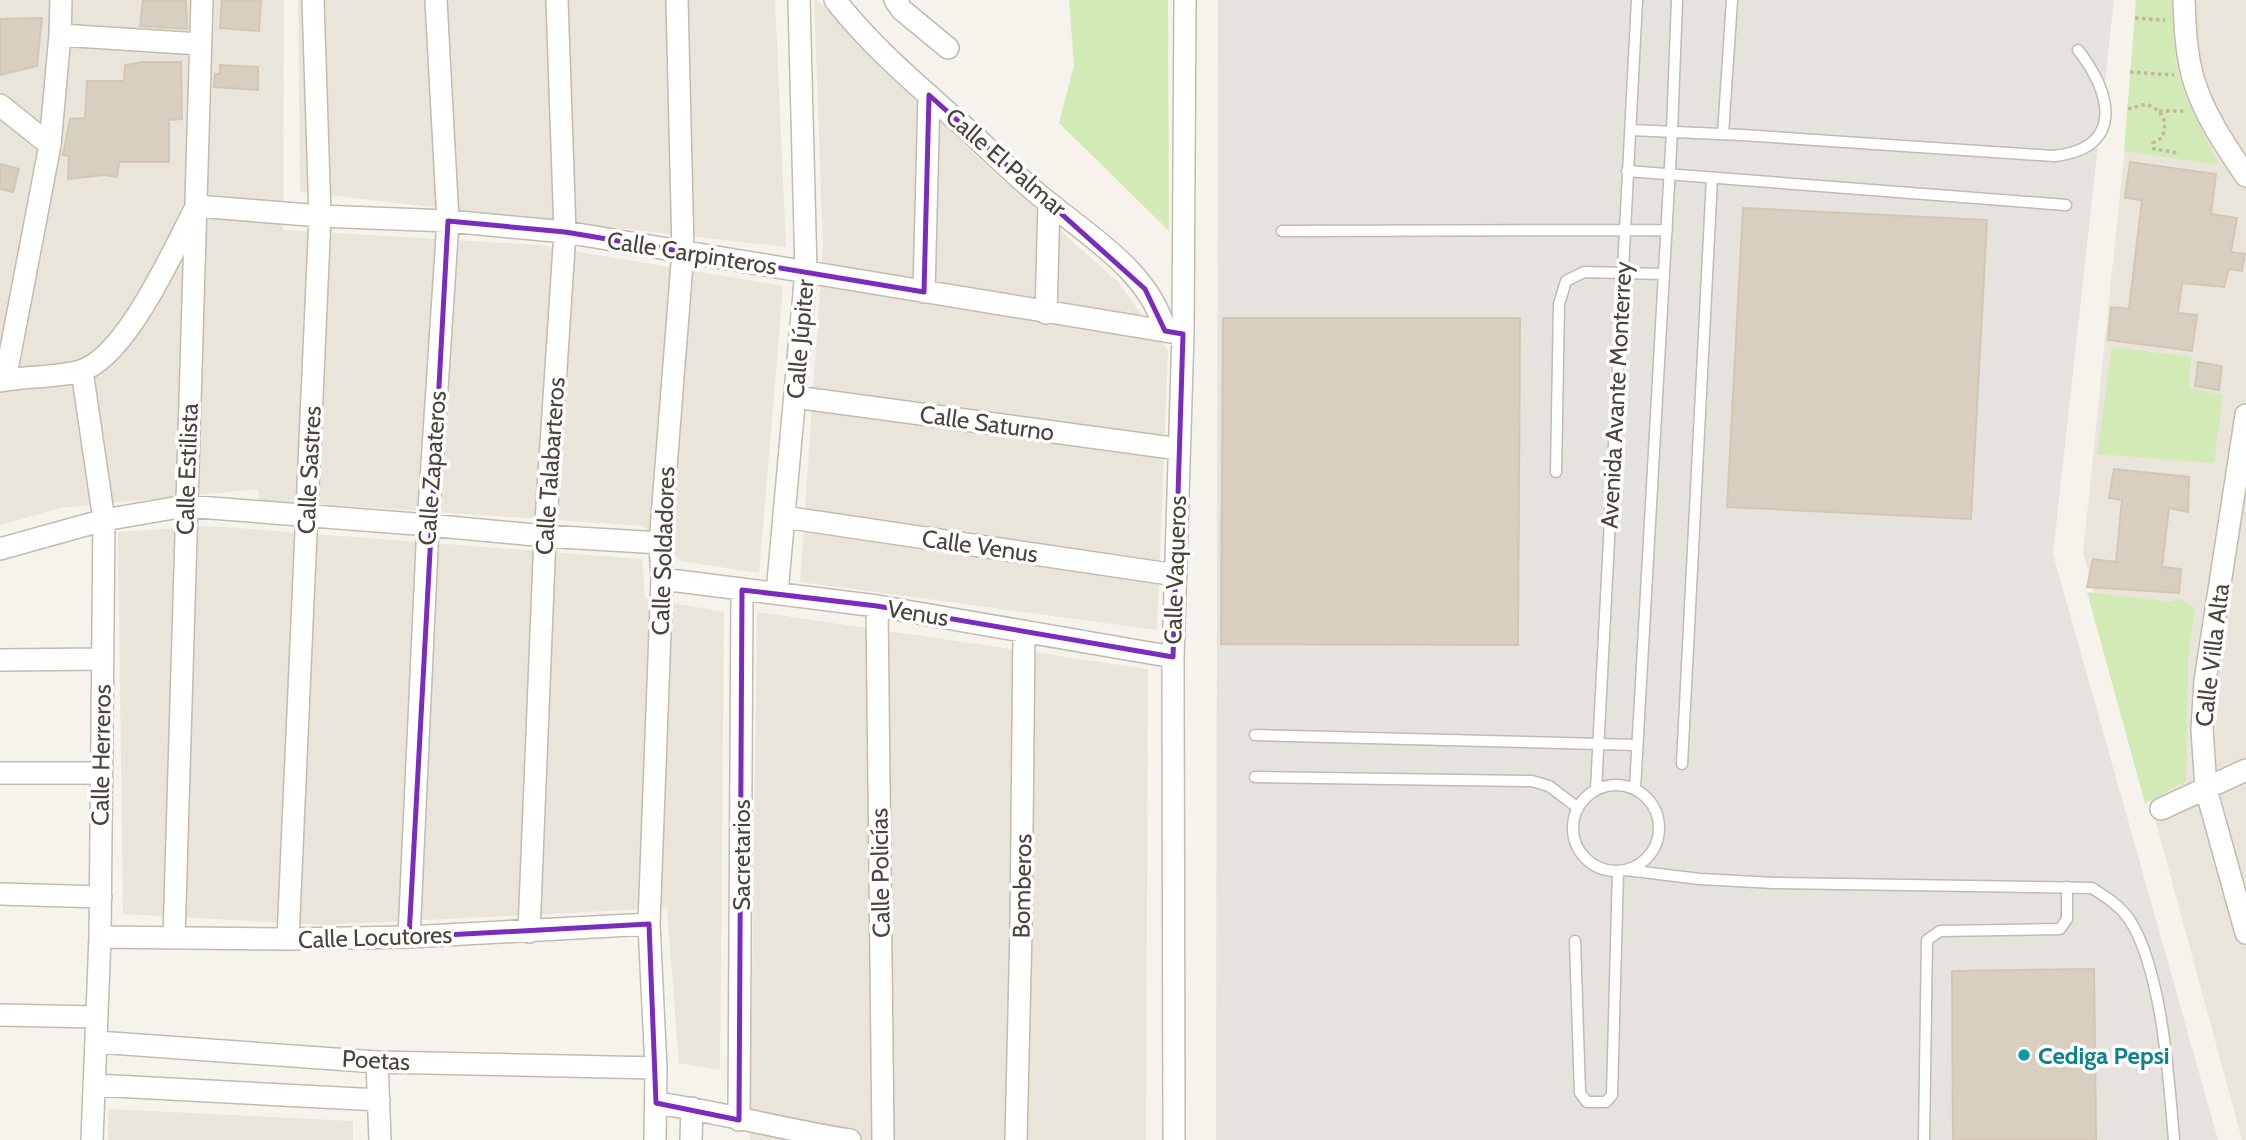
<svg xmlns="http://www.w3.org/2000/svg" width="2246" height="1140" font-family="Cabin,sans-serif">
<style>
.residential{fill:#eae5da}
.industrial{fill:#e6e2dd}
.green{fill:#d2eab5}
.building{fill:#d8cfc1;stroke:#d3c7b4;stroke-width:2}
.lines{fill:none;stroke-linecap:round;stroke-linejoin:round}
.lane-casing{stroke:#c2bbae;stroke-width:13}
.street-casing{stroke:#c2bbae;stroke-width:24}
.path{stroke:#c4b79f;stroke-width:3.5;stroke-dasharray:3.5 3.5;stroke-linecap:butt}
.lane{stroke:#fff;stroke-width:10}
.street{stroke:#fff;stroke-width:21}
.marked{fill:none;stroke:#7b2cbf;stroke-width:5;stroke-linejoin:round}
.culture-dot{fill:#0f9aa8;stroke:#fff;stroke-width:2.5}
.labels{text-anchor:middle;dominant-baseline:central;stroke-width:7;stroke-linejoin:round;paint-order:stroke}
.street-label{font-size:24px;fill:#4b4439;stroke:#fff}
.culture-label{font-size:24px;font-weight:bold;fill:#0d838f;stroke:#fff;text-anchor:start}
</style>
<rect width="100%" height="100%" fill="#f6f3ec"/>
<path class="residential" d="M 0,0 L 284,0 L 283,230 L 538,245 L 783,286 L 759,573 L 681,561 L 643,526 L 259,500 L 258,489 L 61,508 L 0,525 Z
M 298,0 L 775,0 L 786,247 L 300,192 Z
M 814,0 L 817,0 L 974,154 L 1119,283 L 1168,351 L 1157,630 L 800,582 L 823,245 Z
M 2140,0 L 2246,0 L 2246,1140 L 2242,1140 L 2083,553 Z
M 210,526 L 642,559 L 645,598 L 724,612 L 720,1070 L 679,1063 L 667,908 L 324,925 L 123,914 L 118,532 Z
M 757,612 L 1148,669 L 1146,1140 L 750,1140 Z
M 108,1109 L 353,1121 L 353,1140 L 108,1140 Z"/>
<path class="industrial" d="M 1218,0 L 2114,0 L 2053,554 L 2218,1140 L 1216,1140 Z"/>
<path class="green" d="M 1069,0 L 1168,0 L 1169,231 L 1059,123 L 1074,65 Z
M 2136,0 L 2178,0 L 2175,60 L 2187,100 L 2219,165 L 2124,151 Z
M 2112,347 L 2191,357 L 2189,388 L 2223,395 L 2214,463 L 2097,454 Z
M 2087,592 L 2171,602 L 2179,598 L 2195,608 L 2188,660 L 2186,781 L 2145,803 Z"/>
<path class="building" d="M 143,0 L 186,0 L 187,29 L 140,26 Z
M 222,0 L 261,0 L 259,31 L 220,28 Z
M 42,18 L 37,66 L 0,75 L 0,19 Z
M 143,62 L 181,62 L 182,119 L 169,120 L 169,162 L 119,162 L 117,177 L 104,175 L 68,179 L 69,156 L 63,155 L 70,119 L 85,118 L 87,81 L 124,81 L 125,65 Z
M 220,65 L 258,67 L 258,90 L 214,87 L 215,74 L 220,74 Z
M 2130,162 L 2216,174 L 2211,214 L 2237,218 L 2231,252 L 2245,254 L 2242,271 L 2229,269 L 2224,287 L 2182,283 L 2178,313 L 2197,315 L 2192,351 L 2108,340 L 2111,307 L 2129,309 L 2142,200 L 2125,198 Z
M 0,164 L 19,169 L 13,192 L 0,189 Z
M 1743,208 L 1987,220 L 1971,519 L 1727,507 Z
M 1223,318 L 1520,318 L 1518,645 L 1221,644 Z
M 2198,362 L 2222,366 L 2219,390 L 2195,386 Z
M 2114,469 L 2189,477 L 2188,512 L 2169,508 L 2162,567 L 2181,569 L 2179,593 L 2087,587 L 2093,559 L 2116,562 L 2122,500 L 2109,498 Z
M 2094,969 L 2096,1140 L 1953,1140 L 1952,971 Z"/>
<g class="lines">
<defs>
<path id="lane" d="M 1631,130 L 1742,135 L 2054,156 C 2125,148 2112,93 2078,50
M 1723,134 L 1732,0
M 1627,171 L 2066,205
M 1282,231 L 1667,230
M 1556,472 L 1559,304 L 1566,281 L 1584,272 L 1663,274
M 1255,735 L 1637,745
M 1682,764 L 1712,178
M 1255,777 L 1532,781 L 1549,786 L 1578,808
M1573 828a43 43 0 1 1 86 0a43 43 0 1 1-86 0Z
M 1635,789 L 1672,131 L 1677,0
M 1596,790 L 1637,0
M 1626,870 L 1700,879 L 1774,883 L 2092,888 C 2106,897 2119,905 2129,919 C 2162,969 2169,1080 2174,1140
M 1575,941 L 1580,1093 L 1587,1102 L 1606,1102 L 1612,1095 L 1618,871
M 1924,1140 L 1927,940 L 1940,931 L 2060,929 L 2067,919 L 2067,887"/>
<path id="street" d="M 835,0 C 871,46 917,85 961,124 C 990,150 1018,179 1049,203 C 1092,238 1151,274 1165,331
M 895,0 L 902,10 L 948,48
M 2184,0 C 2185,27 2186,55 2194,81 C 2204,114 2226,147 2246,176
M 60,35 L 200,44
M 0,105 L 50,145
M 197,206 L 320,216 L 448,221 L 565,232 L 1183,334
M 924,292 L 929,95
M 1046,313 L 1049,203
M 82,371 L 104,520 L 100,937 L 92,1140
M 5,380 L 50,145 L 60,35 L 61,0
M 0,381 C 26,376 55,378 80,371 C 125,359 173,251 194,211
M 795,397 L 1179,449
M 2246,415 L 2205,681 L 2202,729 L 2206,789 L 2246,933
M 784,517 L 1176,575
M 0,549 L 104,520 L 185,506 L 428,525 L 545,536 L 660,543
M 662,579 L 877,606 L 1173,657
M 777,593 L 806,271 L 799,0
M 877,606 L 883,1140
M 0,660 L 102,659
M 0,773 L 101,773
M 2161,809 L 2246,770
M 0,894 L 101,897
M 529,932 L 545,536 L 565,232 L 557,0
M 100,937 L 288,939 L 409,937 L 649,924
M 409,937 L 428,525 L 448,221 L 436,0
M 174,938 L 202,0
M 288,939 L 320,216 L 313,0
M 0,1015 L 97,1017
M 97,1042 L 377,1062 L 656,1068
M 377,1062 L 380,1140
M 95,1085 L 379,1100
M 656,1103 C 721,1112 784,1130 850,1140
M 739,1120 L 742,590
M 655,1140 L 656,1068 L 649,924 L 662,579 L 660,543 L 683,251 L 677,0
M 691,1140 L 692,1108
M 1016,1140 L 1021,929 L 1024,631
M 1174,1140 L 1173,657 L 1183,334 L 1185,0"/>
</defs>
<use href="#lane" class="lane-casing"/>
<use href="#street" class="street-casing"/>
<path class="path" d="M 2135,18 L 2165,20
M 2130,72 L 2174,75
M 2128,109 L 2147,104 L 2159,111 L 2165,122 L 2163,137 L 2153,143 L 2154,149 L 2180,153
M 2159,111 L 2186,111"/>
<use href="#lane" class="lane"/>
<use href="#street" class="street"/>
</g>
<path class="marked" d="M 929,95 L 1145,289 L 1165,331 L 1183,334 L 1173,657 L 877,606 L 742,590 L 739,1120 L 656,1103 L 649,924 L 409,937 L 448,221 L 565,232 L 924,292 Z"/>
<circle class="culture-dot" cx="2024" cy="1055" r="7"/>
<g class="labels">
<g class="street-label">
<text transform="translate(1006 162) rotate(41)">Calle El Palmar</text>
<text transform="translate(692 253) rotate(9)">Calle Carpinteros</text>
<text transform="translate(800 339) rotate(-85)">Calle Júpiter</text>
<text transform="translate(1616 395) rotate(-87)">Avenida Avante Monterrey</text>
<text transform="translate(987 423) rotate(8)">Calle Saturno</text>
<text transform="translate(550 466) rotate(-86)">Calle Talabarteros</text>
<text transform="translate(432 468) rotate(-86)">Calle Zapateros</text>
<text transform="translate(187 469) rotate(-88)">Calle Estilista</text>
<text transform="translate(309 470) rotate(-87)">Calle Sastres</text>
<text transform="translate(980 546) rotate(8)">Calle Venus</text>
<text transform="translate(663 551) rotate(-88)">Calle Soldadores</text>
<text transform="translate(1175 570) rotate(-88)">Calle Vaqueros</text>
<text transform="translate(918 613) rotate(9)">Venus</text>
<text transform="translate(2212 655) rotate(-83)">Calle Villa Alta</text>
<text transform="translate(101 755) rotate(-89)">Calle Herreros</text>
<text transform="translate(741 855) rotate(-90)">Sacretarios</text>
<text transform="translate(880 873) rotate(-91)">Calle Policías</text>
<text transform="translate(1022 886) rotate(-89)">Bomberos</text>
<text transform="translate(375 937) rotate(-2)">Calle Locutores</text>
<text transform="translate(376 1060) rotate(3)">Poetas</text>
</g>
<g class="culture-label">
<text x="2038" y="1055">Cediga Pepsi</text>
</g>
</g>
</svg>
